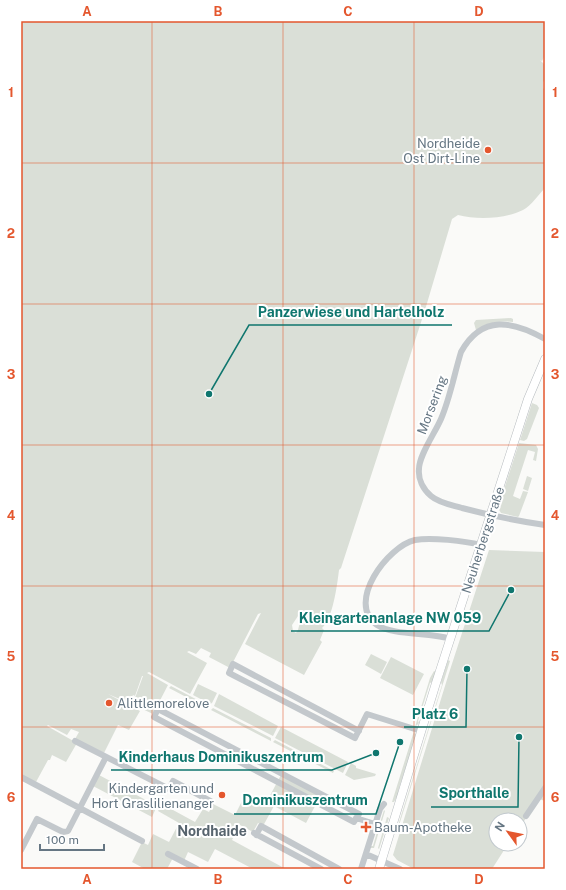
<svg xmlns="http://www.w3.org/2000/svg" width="566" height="890" font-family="'Public Sans',sans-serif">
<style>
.green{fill:#dadfd7;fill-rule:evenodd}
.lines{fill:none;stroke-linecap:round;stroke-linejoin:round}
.major-casing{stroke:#b5babe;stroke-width:9}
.minor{stroke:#c3c8cc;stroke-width:6}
.major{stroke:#fff;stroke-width:8}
.grid{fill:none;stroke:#e4572e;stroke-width:1;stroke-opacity:0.55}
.poi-dot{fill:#e4572e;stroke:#fff;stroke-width:1.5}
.labels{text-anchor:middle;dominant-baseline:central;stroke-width:4;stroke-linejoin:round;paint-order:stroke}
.poi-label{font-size:13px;fill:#657683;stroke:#fff;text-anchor:end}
.street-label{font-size:13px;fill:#657683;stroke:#fff}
.neighbourhood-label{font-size:14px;font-weight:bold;fill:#57646e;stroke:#fff}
.leader{fill:none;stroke:#0f766e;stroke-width:1.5}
.callout-dot{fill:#0f766e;stroke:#fff;stroke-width:1.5}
.callout-label{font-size:14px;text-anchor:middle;font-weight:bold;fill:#0f766e;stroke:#fff;stroke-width:4;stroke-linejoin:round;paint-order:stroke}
.neatline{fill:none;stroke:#e4572e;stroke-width:1.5}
.grid-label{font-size:13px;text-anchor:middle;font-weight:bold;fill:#e4572e}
</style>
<rect width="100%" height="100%" fill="#fafaf8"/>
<path class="green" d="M 21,21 L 545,21 L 545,55 L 542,61 L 540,60 L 545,65 L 545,80 L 543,82 L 543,88 L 545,90 L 545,188 C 538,195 532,205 523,210 C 505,219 477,220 458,215 L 452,219 L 425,310 L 341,568 L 339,570 C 337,586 333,618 322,628 L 324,630 L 320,640 L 322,642 L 304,675 L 245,644 L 261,613 L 258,614 L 230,668 L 209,657 L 211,653 L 201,648 L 196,654 L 189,651 L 187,652 L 207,663 L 190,694 L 149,672 L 147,673 L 168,685 L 153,714 L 138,707 L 141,701 L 135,698 L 143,676 L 142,676 L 135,696 L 133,695 L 129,703 L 108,694 L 140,711 L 129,730 L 118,725 L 104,753 L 75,739 L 79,732 L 71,729 L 67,735 L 48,725 L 47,726 L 77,743 L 66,762 L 52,755 L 50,760 L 48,760 L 36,782 L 21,775 ZM 298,616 L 300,616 L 301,618 L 298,630 L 296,633 L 293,631 L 292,625 Z
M 511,318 L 513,319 L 513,322 C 498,320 488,323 476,330 L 474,323 L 476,320 Z
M 532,403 L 537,405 L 539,408 L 527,439 L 524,441 L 520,440 Z
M 519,443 L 536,445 L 538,449 L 536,461 L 533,460 L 535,452 L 528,450 L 513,496 L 520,499 L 523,491 L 528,492 L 519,516 L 518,517 L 501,513 L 498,508 Z
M 527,476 L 532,478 L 528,491 L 523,489 Z
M 489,550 L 545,552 L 545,801 L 539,799 L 520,827 L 520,820 L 496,820 L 496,844 L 508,844 L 492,869 L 414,869 L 397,860 L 393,855 L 449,673 Z
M 371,654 L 387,662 L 381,674 L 365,665 Z
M 391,657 L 424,674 L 413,695 L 380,678 Z
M 448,660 L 450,661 L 397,832 L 396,832 L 442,685 L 441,682 Z
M 434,671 L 437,672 L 432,682 L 430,683 L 418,721 L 419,723 L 415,727 L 430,678 Z
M 198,684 L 217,693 L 212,703 L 210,704 L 193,695 Z
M 171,686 L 209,706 L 209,709 L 169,688 Z
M 219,694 L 278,726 L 273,736 L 214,706 Z
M 213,708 L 271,738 L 271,741 L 211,710 Z
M 281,727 L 348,762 L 343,773 L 275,738 Z
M 414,731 L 417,736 L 415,739 L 400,785 L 398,792 L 399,793 L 394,802 L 392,802 Z
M 275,740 L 334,771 L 333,773 L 273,742 Z
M 351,763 L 356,766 L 356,768 L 376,774 L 375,776 L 354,780 L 345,775 Z
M 99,775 L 157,806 L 152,817 L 93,786 Z
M 281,775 L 321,795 L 306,823 L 274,806 L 263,826 L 258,823 L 253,832 L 240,825 L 232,840 L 286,869 L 253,869 L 215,849 L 208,862 L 188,852 L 184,861 L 174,856 L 167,869 L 145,869 L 132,862 L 142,842 L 148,845 L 153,834 L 169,842 L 179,823 L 158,811 L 162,804 L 195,822 L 203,809 L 209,812 L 213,804 L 235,815 L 246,793 L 266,803 Z
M 384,810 L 385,811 L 374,848 L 369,848 L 370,846 L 373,846 L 377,832 L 375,831 L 375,829 L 378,829 Z
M 387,817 L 389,818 L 379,849 L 378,848 Z"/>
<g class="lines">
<defs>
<path id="major" d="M 379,869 L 436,683 L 528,399 L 545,359"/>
</defs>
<use href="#major" class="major-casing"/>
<path class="minor" d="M 545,339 C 513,321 482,314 461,352 C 454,375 450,398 441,419 C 435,433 419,455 419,469 C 418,479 423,489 431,496 C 439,503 452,505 462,508 C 489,515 517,521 545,525
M 451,639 C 429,632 394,636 377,625 C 345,603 388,546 415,540 C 431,537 465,541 481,545
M 158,709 L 359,814 L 354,822 L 154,717 Z
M 359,731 L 233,664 L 229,673 L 355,738 L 367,714 L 421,731
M 75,741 L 169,789 L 173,781 L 212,802
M 21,777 L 142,841
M 526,816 L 545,788
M 356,818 L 375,824
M 254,833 L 321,869
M 256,835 L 261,826 L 339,869
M 21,850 L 37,819 L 63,832 L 68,831 L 106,757
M 168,854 L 197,869
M 366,854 L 400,869
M 361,869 L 380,809 L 384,804"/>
<use href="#major" class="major"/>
</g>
<path class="grid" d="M 152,21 L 152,869M 283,21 L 283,869M 414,21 L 414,869M 21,163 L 545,163M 21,304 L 545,304M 21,445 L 545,445M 21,586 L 545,586M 21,727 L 545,727"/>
<g class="poi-dot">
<circle cx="488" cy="150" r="4"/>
<circle cx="109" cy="703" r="4"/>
<circle cx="222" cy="795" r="4"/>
<path d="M364 821h4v4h4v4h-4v4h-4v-4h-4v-4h4z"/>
</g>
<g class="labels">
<g class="poi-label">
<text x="480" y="143">Nordheide<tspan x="480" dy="15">Ost Dirt-Line</tspan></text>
<text x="117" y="703" text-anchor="start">Alittlemorelove</text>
<text x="214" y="788">Kindergarten und<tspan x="214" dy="15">Hort Graslilienanger</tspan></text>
<text x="374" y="827" text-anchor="start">Baum-Apotheke</text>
</g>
<g class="street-label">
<text transform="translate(432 405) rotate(-69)">Morsering</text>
<text transform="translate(483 540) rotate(-72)">Neuherbergstraße</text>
</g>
<g class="neighbourhood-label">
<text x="212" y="831">Nordhaide</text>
</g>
</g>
<path class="leader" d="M209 394L249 325H452M511 590L489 631H291M467 669L466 727H404M376 753L332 770H111M519 737L518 807H431M400 742L376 814H234"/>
<g class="callout-dot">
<circle cx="209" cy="394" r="4"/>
<circle cx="511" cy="590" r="4"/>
<circle cx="467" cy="669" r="4"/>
<circle cx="376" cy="753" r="4"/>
<circle cx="519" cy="737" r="4"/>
<circle cx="400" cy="742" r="4"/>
</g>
<g class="callout-label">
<text x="351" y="317">Panzerwiese und Hartelholz</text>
<text x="390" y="623">Kleingartenanlage NW 059</text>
<text x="435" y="719">Platz 6</text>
<text x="221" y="762">Kinderhaus Dominikuszentrum</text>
<text x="474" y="798">Sporthalle</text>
<text x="305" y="805">Dominikuszentrum</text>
</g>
<rect width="566" height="890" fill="none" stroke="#ffffff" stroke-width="44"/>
<g transform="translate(508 832) rotate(303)"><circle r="19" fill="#ffffff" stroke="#c1c8cd"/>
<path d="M0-3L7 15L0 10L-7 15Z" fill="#e4572e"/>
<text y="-6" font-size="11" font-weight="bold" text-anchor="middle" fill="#657683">N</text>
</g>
<path d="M40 844v6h64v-6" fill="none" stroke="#657683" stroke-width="2"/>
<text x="46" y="844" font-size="12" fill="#657683" stroke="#ffffff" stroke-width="3" paint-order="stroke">100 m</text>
<rect x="22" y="22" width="522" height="846" class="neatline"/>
<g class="grid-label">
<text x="87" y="16">A</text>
<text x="218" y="16">B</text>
<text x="348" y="16">C</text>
<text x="479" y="16">D</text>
<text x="11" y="97">1</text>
<text x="555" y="97">1</text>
<text x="11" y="238">2</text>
<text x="555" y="238">2</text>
<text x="11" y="379">3</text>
<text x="555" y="379">3</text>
<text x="11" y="520">4</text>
<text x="555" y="520">4</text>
<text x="11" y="661">5</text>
<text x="555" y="661">5</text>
<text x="11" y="802">6</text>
<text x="555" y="802">6</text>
<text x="87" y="884">A</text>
<text x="218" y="884">B</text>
<text x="348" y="884">C</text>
<text x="479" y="884">D</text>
</g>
</svg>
